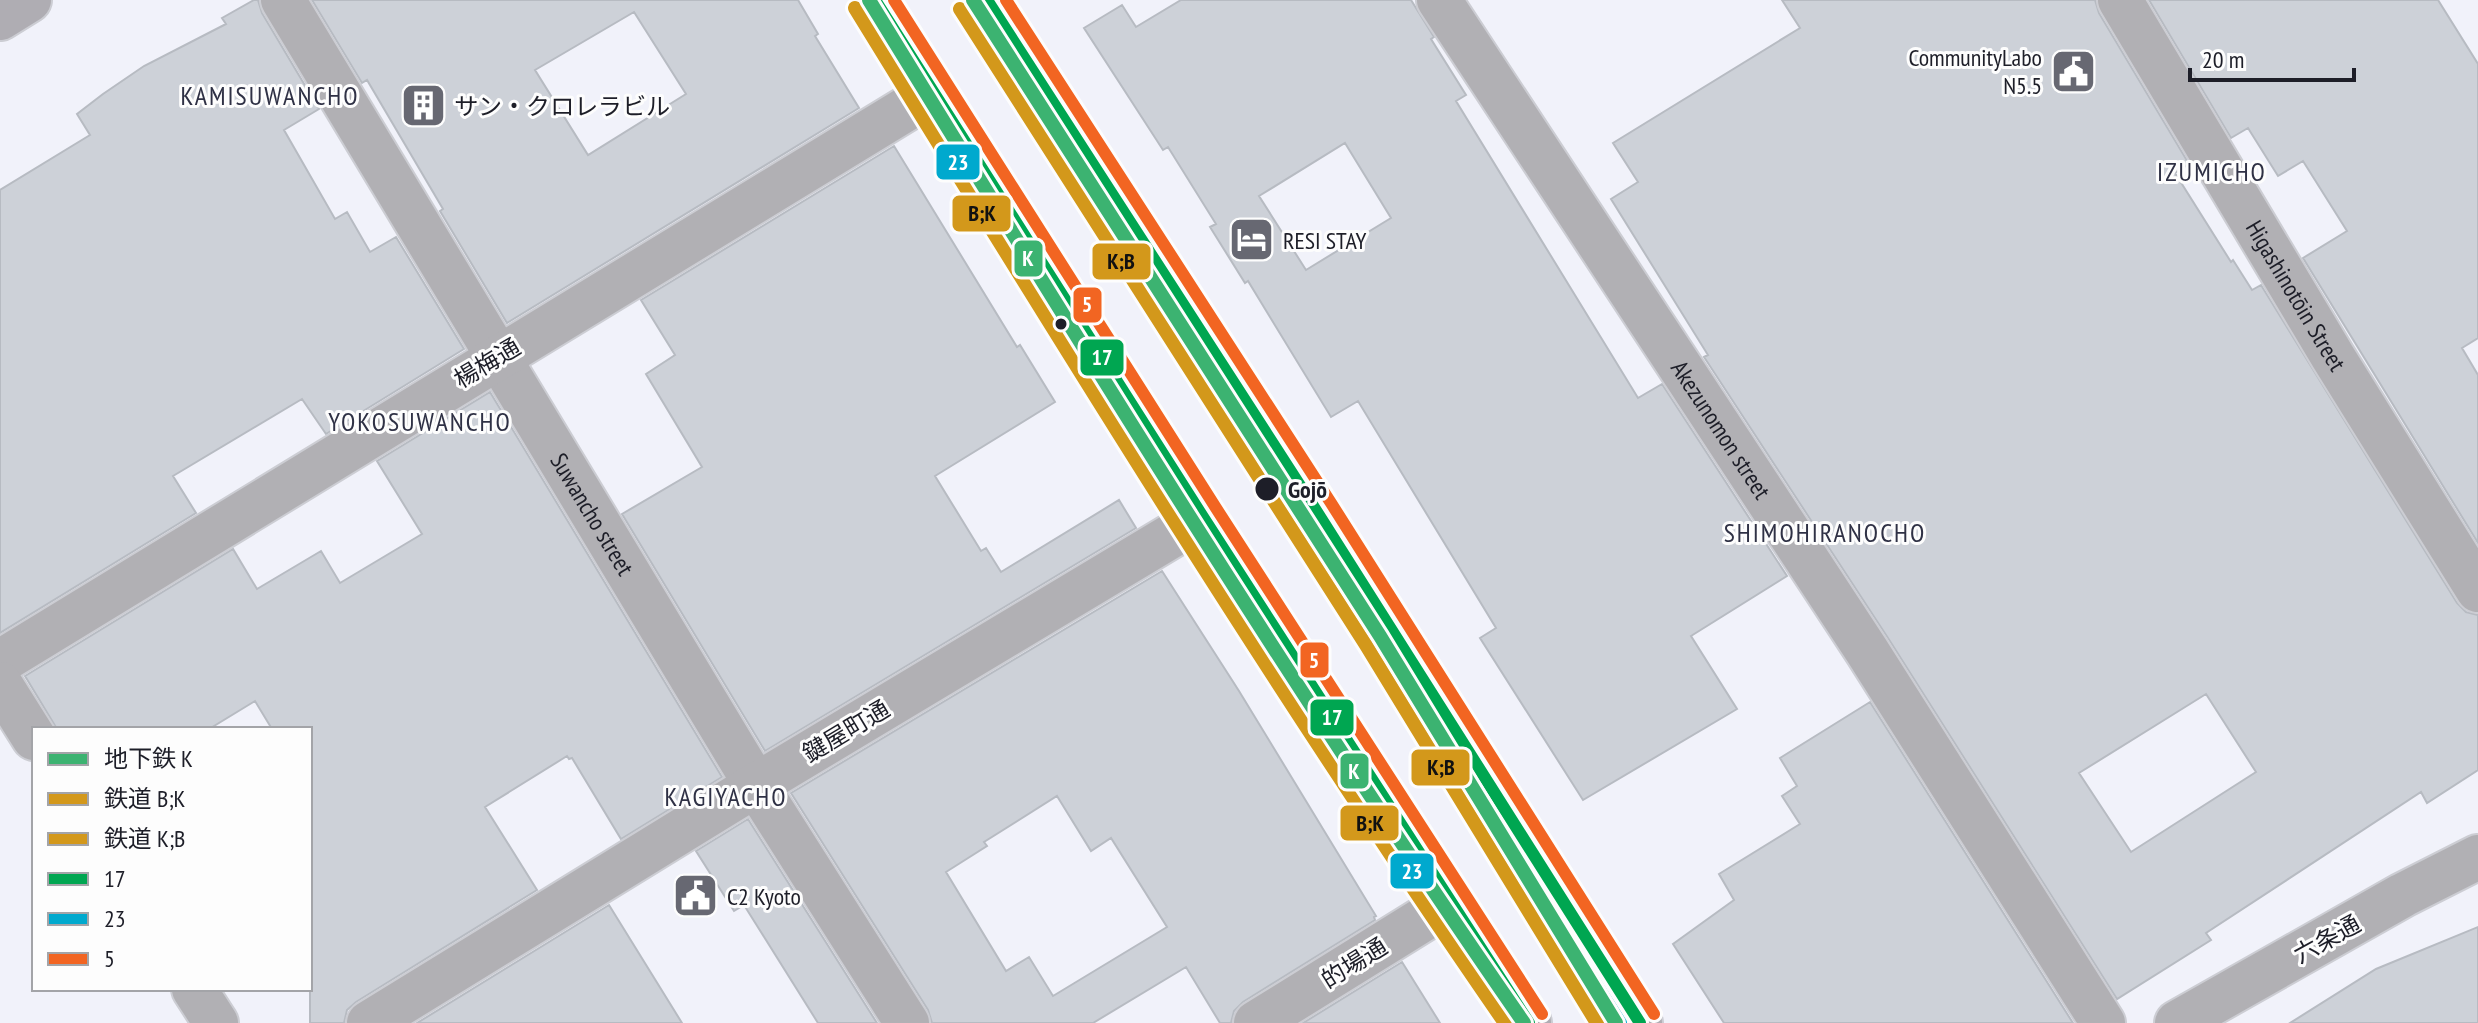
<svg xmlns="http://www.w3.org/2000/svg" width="2478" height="1023" font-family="'PT Sans Narrow','Noto Sans JP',sans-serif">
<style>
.building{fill:#cdd1d8;stroke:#b7bbc2;stroke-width:2;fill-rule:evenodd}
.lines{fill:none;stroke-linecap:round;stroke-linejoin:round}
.minor-casing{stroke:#cccdd3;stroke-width:48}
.highway-casing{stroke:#cccdd3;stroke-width:48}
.minor{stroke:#b1b0b4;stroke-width:44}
.highway{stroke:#afadb3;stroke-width:44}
.bus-1-casing{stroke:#fdfdfd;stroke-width:18}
.bus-2-casing{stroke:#fdfdfd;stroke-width:18}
.bus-3-casing{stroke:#fdfdfd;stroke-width:18}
.bus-1{stroke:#00a651;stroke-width:12}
.bus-2{stroke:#00a9ce;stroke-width:12}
.bus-3{stroke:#f26522;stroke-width:12}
.rail-1-casing{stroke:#fdfdfd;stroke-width:20}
.rail-2-casing{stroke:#fdfdfd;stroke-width:20}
.rail-1{stroke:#d3981b;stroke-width:14}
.rail-2{stroke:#d3981b;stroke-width:14}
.metro-1-casing{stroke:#fdfdfd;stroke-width:20}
.metro-1{stroke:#3cb371;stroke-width:14}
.bus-dot{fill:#1d1e28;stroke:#fdfdfd;stroke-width:3}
.labels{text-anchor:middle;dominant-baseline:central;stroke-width:6;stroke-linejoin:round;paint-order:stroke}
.poi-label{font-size:24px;fill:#1d1e28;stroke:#fdfdfd;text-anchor:start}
.street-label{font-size:24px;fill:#1d1e28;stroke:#fdfdfd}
.stop-label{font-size:24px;font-weight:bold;fill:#1d1e28;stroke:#fdfdfd;text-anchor:start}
.neighbourhood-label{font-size:26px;letter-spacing:2px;fill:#2f3145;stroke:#fdfdfd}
.line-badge{stroke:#fdfdfd;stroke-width:3}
.badge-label{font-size:22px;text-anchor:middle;font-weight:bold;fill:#fff}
.pale-badge-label{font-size:22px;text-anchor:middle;font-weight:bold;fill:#111}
</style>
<rect width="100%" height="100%" fill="#f1f2fa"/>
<path class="building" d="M 254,0 L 258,0 L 262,13 L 319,109 L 284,130 L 335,219 L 347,212 L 370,252 L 396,237 L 464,349 L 326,434 L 302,399 L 173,476 L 196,513 L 0,633 L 0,190 L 90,135 L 77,114 L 103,94 L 144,66 L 226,24 L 222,18 Z
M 312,0 L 798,0 L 818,34 L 815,36 L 859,108 L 507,323 L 440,211 L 443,209 L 367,80 L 362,83 ZM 634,12 L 686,94 L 588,155 L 535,70 Z
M 1181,0 L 1411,0 L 1434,37 L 1431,39 L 1466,95 L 1456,101 L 1638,398 L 1662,384 L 1787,576 L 1691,636 L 1737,709 L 1583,800 L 1480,638 L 1496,628 L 1358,401 L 1331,417 L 1248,281 L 1245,283 L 1210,227 L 1216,224 L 1168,147 L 1163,150 L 1084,28 L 1122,5 L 1136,27 ZM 1345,143 L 1391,218 L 1306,270 L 1259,196 Z
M 1782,0 L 2095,0 L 2099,13 L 2189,164 L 2175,173 L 2231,262 L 2233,260 L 2252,290 L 2261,285 L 2457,603 L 2466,612 L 2478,615 L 2478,770 L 2427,803 L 2421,792 L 2206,933 L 2211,940 L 2117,999 L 1888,638 L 1704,357 L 1708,355 L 1611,199 L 1638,182 L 1613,143 L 1800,28 ZM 2206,694 L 2256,772 L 2131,852 L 2079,773 Z
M 2149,0 L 2438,0 L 2478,64 L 2478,338 L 2462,348 L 2478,375 L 2478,543 L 2303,258 L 2347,231 L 2303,161 L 2278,176 L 2248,128 L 2231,138 Z
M 894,146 L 1017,347 L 1020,345 L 1055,402 L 935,476 L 981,551 L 986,548 L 1001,572 L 1119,500 L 1136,528 L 765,751 L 622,514 L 702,467 L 646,374 L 675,355 L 641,300 Z
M 490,392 L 722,777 L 621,839 L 572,758 L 569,759 L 567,756 L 485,807 L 537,890 L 356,1002 L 347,1010 L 344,1023 L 310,1023 L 310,729 L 272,729 L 255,701 L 209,729 L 57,729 L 25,676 L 233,549 L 257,589 L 321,551 L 340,583 L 422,534 L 377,461 Z
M 1162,571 L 1239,691 L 1376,916 L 1374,917 L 1375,920 L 1243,1002 L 1234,1011 L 1231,1023 L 1220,1023 L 1186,967 L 1093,1023 L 932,1023 L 928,1010 L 791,793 ZM 1057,796 L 1091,851 L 1111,838 L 1167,927 L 1053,996 L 1029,957 L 1006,971 L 946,872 L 987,846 L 984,842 Z
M 1870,702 L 2073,1023 L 1724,1023 L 1673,944 L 1734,900 L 1719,874 L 1800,824 L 1782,796 L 1797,786 L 1780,758 Z
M 748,819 L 877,1023 L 818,1023 L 744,905 L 734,911 L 696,851 Z
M 609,905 L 682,1023 L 417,1023 Z
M 2478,927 L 2478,1023 L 2290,1023 L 2376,969 Z
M 1402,962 L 1440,1023 L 1303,1023 Z"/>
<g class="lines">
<defs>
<g id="minor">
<path id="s1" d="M 283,0 L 756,785 L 907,1023"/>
<path id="s2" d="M 1439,0 L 1867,651 L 2103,1023"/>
<path id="s3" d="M 2120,0 L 2333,357 L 2478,590"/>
<path d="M 0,662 L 934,92"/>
<path d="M 0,684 L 34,738"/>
<path d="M 194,989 L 216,1023"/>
<path d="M 369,1023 L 756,785 L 1203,517"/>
<path d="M 1256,1023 L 1451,902"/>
<path d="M 2177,1023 L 2403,895 L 2478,857"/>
</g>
<path id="highway" d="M 875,0 L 1203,517 L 1529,1023
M 987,0 L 1317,512 L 1640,1023
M 0,18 L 29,0"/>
</defs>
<use href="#minor" class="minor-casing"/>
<use href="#highway" class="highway-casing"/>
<use href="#minor" class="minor"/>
<use href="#highway" class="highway"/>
<defs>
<path id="bus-1" d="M 875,0 L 1203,517 L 1529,1023
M 987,0 L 1317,512 L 1640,1023"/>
<path id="bus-2" d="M 861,9 L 1189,526 L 1510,1023
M 974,9 L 1304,521 L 1621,1023"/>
<path id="bus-3" d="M 894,0 L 1216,508 L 1542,1014
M 1006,0 L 1331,503 L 1654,1014"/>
</defs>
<use href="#bus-1" class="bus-1-casing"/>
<use href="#bus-2" class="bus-2-casing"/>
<use href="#bus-3" class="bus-3-casing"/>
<use href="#bus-1" class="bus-1"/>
<use href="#bus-2" class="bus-2"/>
<use href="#bus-3" class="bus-3"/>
<defs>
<path id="rail-1" d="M 855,8 C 1066,351 1276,692 1505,1023"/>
<path id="rail-2" d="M 960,9 L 1366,645 L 1597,1023"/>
</defs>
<use href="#rail-1" class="rail-1-casing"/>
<use href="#rail-2" class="rail-2-casing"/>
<use href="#rail-1" class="rail-1"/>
<use href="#rail-2" class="rail-2"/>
<defs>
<path id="metro-1" d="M 869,0 C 1081,345 1293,690 1524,1023
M 973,0 L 1380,636 L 1616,1023"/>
</defs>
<use href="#metro-1" class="metro-1-casing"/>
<use href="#metro-1" class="metro-1"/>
</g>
<defs>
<symbol id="civic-square" viewBox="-11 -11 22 22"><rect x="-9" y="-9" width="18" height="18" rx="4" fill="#676872" stroke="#fdfdfd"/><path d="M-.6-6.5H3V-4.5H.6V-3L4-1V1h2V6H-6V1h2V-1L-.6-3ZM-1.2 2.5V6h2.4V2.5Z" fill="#fff"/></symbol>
<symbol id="building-square" viewBox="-11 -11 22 22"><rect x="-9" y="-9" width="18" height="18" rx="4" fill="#676872" stroke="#fdfdfd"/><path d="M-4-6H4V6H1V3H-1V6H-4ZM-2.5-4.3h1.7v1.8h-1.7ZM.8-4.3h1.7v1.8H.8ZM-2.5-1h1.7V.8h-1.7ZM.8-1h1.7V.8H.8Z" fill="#fff"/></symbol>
<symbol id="hotel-square" viewBox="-11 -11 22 22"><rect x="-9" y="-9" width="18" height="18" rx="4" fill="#676872" stroke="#fdfdfd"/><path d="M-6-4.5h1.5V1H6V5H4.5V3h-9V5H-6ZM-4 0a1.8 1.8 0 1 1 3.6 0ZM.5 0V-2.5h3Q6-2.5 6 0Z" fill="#fff"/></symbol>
</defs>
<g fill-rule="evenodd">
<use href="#civic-square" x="2048" y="46" width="51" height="51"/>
<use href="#building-square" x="398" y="80" width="51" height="51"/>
<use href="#hotel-square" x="1226" y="214" width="51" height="51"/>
<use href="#civic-square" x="670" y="870" width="51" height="51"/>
</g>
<g class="bus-dot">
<circle cx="1061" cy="324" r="7"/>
<circle cx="1267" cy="489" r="13"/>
</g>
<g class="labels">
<g class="poi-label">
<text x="2042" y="57" text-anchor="end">CommunityLabo<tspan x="2042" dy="28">N5.5</tspan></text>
<text x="454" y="106">サン・クロレラビル</text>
<text x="1283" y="240">RESI STAY</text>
<text x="727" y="896">C2 Kyoto</text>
</g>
<g class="street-label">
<text stroke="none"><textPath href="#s3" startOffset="344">Higashinotōin Street</textPath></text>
<text transform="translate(487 363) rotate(-31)">楊梅通</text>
<text stroke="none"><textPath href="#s2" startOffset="514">Akezunomon street</textPath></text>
<text stroke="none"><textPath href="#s1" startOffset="600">Suwancho street</textPath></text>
<text transform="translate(846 731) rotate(-31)">鍵屋町通</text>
<text transform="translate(2327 939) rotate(-29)">六条通</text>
<text transform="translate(1354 963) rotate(-32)">的場通</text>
</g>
<g class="stop-label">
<text x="1288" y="489">Gojō</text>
</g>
<g class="neighbourhood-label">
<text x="270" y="95">KAMISUWANCHO</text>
<text x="2212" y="171">IZUMICHO</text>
<text x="420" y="421">YOKOSUWANCHO</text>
<text x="1825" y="532">SHIMOHIRANOCHO</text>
<text x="726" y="796">KAGIYACHO</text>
</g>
</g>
<g class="line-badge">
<rect x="935" y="143" width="46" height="38" rx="8" fill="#00a9ce"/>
<rect x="951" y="194" width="61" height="39" rx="8" fill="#d3981b"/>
<rect x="1013" y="239" width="31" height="39" rx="8" fill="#3cb371"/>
<rect x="1091" y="242" width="61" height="39" rx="8" fill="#d3981b"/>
<rect x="1072" y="286" width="31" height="38" rx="8" fill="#f26522"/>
<rect x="1079" y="338" width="46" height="39" rx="8" fill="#00a651"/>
<rect x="1299" y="641" width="31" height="38" rx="8" fill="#f26522"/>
<rect x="1309" y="698" width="46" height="39" rx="8" fill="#00a651"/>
<rect x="1410" y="748" width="61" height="39" rx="8" fill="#d3981b"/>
<rect x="1339" y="752" width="31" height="38" rx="8" fill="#3cb371"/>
<rect x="1339" y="804" width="61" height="38" rx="8" fill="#d3981b"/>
<rect x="1389" y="852" width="46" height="38" rx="8" fill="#00a9ce"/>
</g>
<g class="badge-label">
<text x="958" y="170">23</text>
<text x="1028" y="266">K</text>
<text x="1087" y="312">5</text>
<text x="1102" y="365">17</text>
<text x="1314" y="668">5</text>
<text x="1332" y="725">17</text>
<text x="1354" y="779">K</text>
<text x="1412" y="879">23</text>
</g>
<g class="pale-badge-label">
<text x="982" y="221">B;K</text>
<text x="1121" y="269">K;B</text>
<text x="1441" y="775">K;B</text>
<text x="1370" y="831">B;K</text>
</g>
<rect x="32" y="727" width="280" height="264" fill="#fdfdfd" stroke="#a3a4a8" stroke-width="2"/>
<rect x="48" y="753" width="40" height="12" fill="#3cb371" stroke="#a3a4a8" stroke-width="2"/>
<text x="104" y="767" font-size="24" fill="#1d1e28">地下鉄 K</text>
<rect x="48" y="793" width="40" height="12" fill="#d3981b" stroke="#a3a4a8" stroke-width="2"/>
<text x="104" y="807" font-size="24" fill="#1d1e28">鉄道 B;K</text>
<rect x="48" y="833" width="40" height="12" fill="#d3981b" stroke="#a3a4a8" stroke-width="2"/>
<text x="104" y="847" font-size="24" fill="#1d1e28">鉄道 K;B</text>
<rect x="48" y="873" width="40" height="12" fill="#00a651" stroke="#a3a4a8" stroke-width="2"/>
<text x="104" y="887" font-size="24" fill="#1d1e28">17</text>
<rect x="48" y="913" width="40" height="12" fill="#00a9ce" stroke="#a3a4a8" stroke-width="2"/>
<text x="104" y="927" font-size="24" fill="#1d1e28">23</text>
<rect x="48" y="953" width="40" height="12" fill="#f26522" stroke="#a3a4a8" stroke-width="2"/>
<text x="104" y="967" font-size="24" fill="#1d1e28">5</text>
<path d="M2190 68v12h164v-12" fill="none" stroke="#1d1e28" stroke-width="4"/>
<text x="2202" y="68" font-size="24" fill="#1d1e28" stroke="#fdfdfd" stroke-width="6" paint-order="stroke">20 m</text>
</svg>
